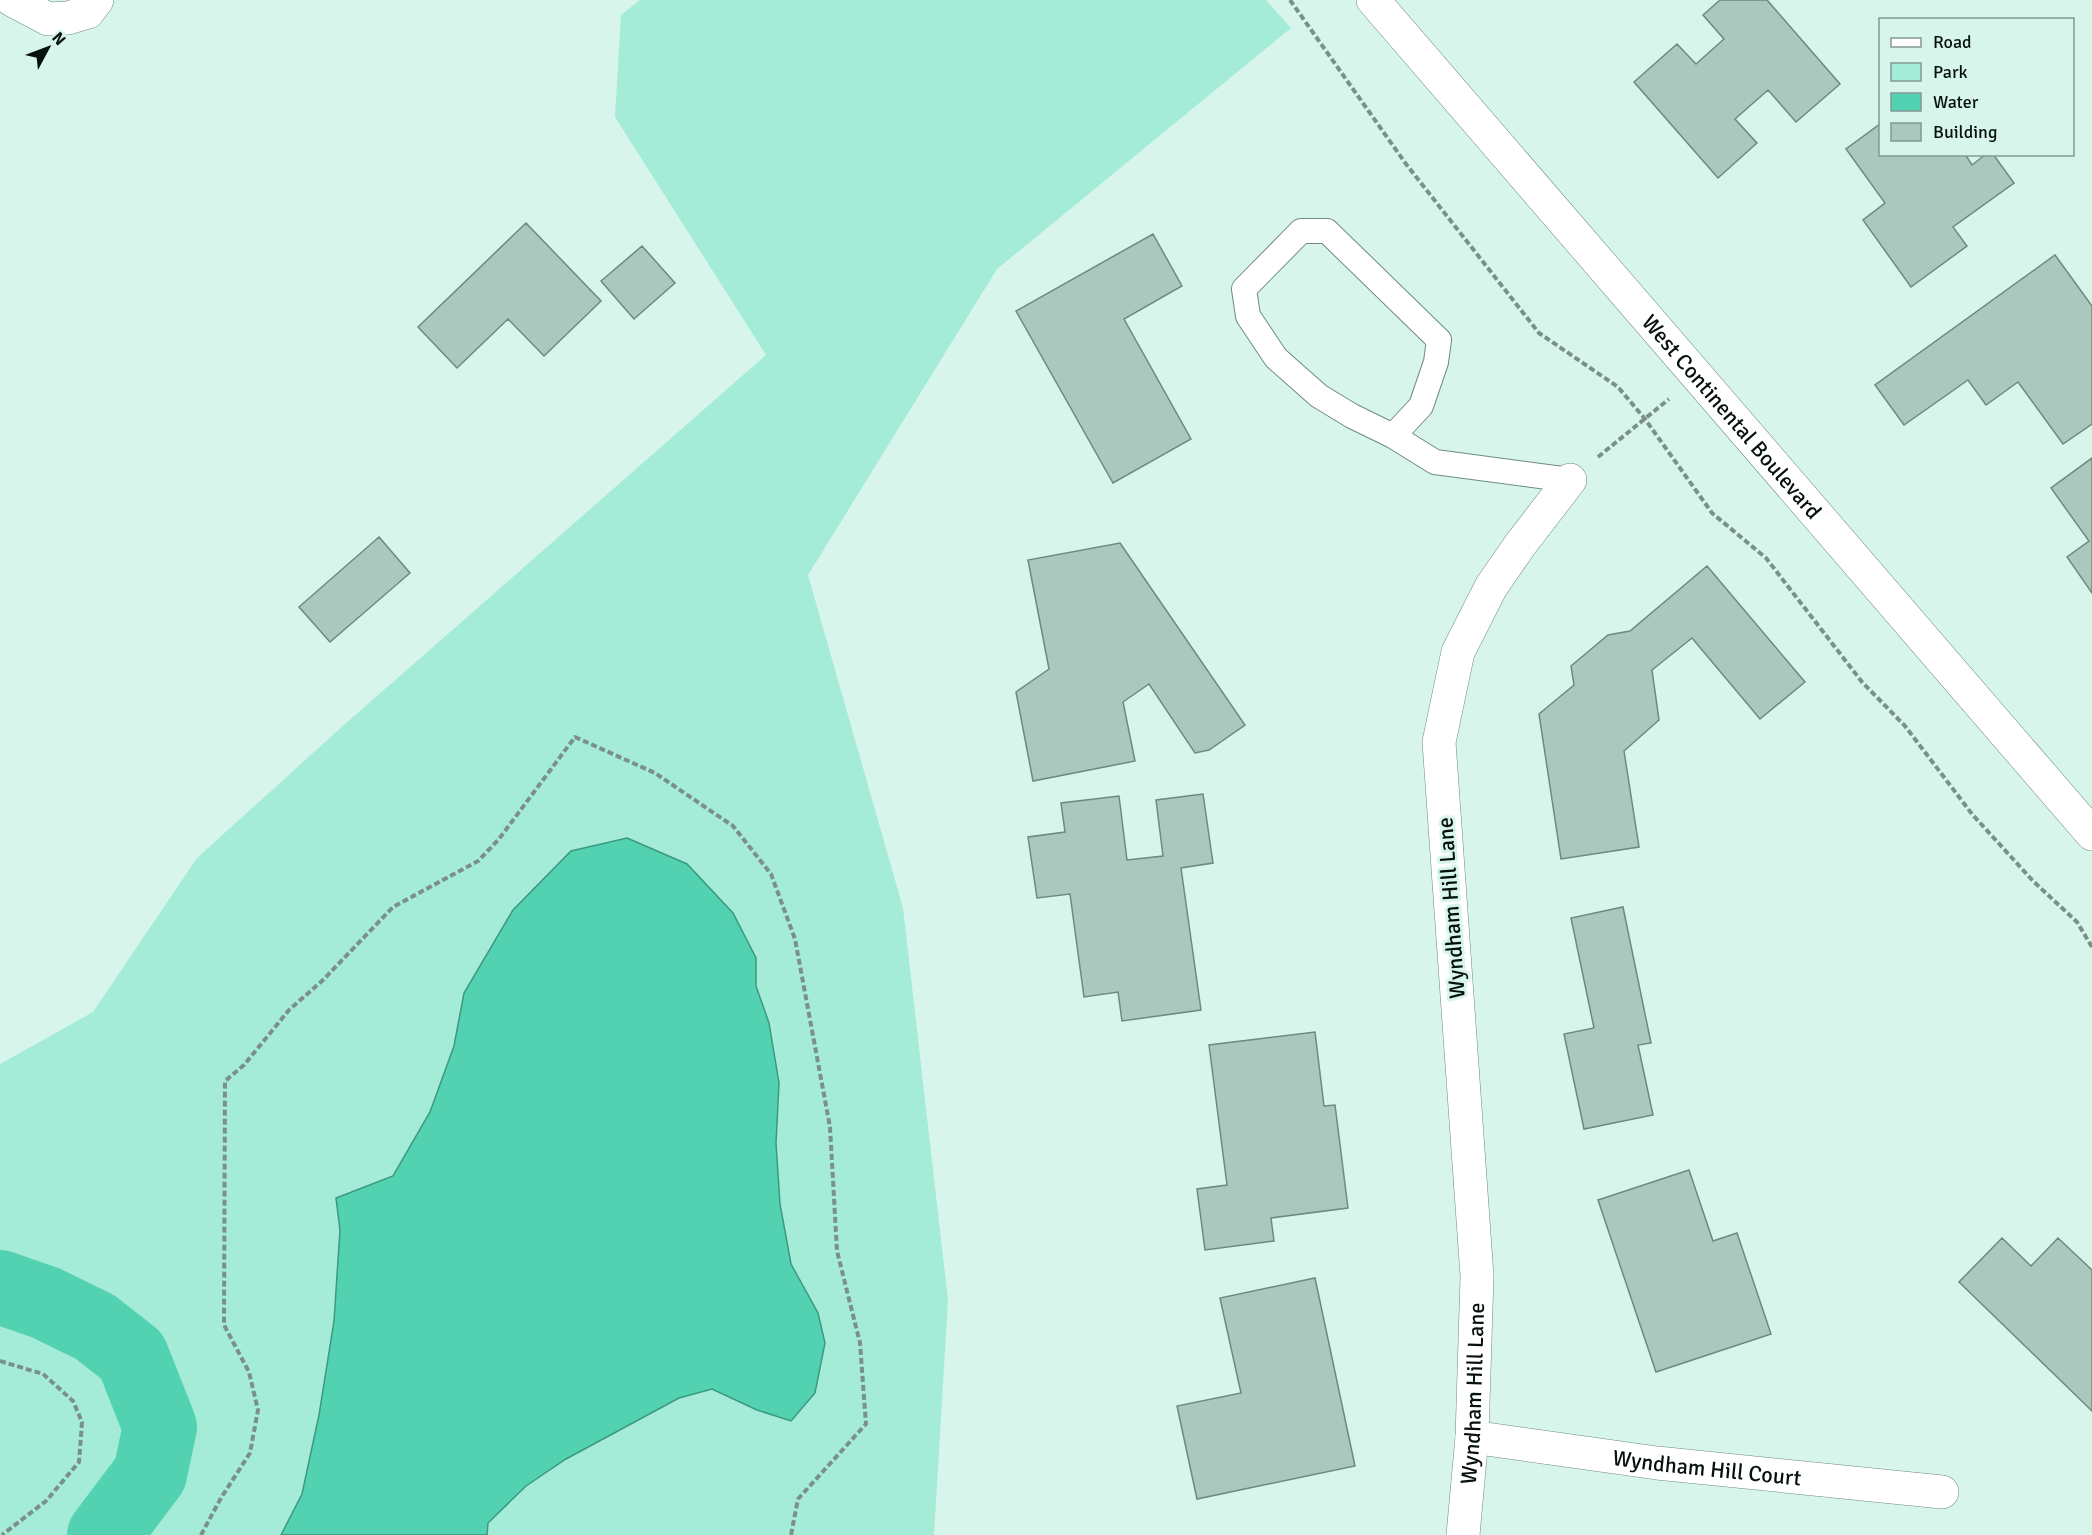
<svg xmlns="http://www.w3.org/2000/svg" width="2092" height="1535" font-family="Signika,sans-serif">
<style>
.green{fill:#a4ecd7}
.water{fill:#53d2b2;stroke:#3c9880;stroke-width:1.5}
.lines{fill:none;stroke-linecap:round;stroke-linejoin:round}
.river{stroke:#53d2b2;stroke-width:74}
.building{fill:#abc8bf;stroke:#6d8980;stroke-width:1.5}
.lane-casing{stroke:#6f8b82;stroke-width:26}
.street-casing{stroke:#6f8b82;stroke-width:34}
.secondary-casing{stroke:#6f8b82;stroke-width:34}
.path{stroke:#7b9089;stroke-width:4;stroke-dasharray:6 3;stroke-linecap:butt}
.lane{stroke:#fff;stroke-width:24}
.street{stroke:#fff;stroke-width:33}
.secondary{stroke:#fff;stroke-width:33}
.labels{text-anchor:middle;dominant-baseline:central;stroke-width:6;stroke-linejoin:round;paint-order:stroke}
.street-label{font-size:22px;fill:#06100d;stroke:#d7f5eb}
</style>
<rect width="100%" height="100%" fill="#d7f5eb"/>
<path class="green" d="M 640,0 L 1266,0 L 1291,28 L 997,269 L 808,575 L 903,908 L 948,1300 L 934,1535 L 0,1535 L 0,1064 L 93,1012 L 197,858 L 345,724 L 766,355 L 615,117 L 621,15 Z"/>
<path class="water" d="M 627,838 L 687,864 L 733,913 L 756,958 L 756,986 L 769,1023 L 779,1083 L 776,1143 L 780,1204 L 791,1264 L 818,1313 L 825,1343 L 815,1393 L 791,1421 L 757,1410 L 712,1389 L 679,1398 L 566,1459 L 526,1486 L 488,1523 L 487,1535 L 281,1535 L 302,1494 L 319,1415 L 334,1321 L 340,1230 L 336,1198 L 393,1176 L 430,1112 L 454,1046 L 464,993 L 513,910 L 571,851 Z"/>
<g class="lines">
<path class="river" d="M 0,1287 L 46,1303 L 95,1327 L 132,1356 L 160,1427 L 150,1474 L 104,1535"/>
</g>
<path class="building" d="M 1720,0 L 1767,0 L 1840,84 L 1796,122 L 1768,90 L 1735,119 L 1757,143 L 1718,178 L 1634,82 L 1677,44 L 1696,64 L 1724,39 L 1703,15 Z
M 1880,124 L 1880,154 L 1965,154 L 1972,165 L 1986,154 L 1993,154 L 2014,183 L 1953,227 L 1967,246 L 1911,287 L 1863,220 L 1885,203 L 1846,149 Z
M 526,223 L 601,301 L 544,356 L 508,319 L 457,368 L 418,327 Z
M 1153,234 L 1182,286 L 1124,319 L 1191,439 L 1113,483 L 1016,311 Z
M 642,246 L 675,283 L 634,319 L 601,281 Z
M 2055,255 L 2092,306 L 2092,424 L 2063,444 L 2018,382 L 1986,405 L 1968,380 L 1904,425 L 1875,385 Z
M 2092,458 L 2092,593 L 2067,557 L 2089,541 L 2051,488 Z
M 379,537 L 410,573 L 330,642 L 299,607 Z
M 1120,543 L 1245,725 L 1209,750 L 1195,753 L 1149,684 L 1123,702 L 1135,761 L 1033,781 L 1016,692 L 1049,669 L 1028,560 Z
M 1707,566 L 1805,682 L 1760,719 L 1692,638 L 1652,670 L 1659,720 L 1624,751 L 1639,847 L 1561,859 L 1539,714 L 1574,685 L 1571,666 L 1608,635 L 1630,631 Z
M 1203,794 L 1213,863 L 1181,868 L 1201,1010 L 1122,1021 L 1118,992 L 1084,997 L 1070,894 L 1037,898 L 1028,837 L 1065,832 L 1061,803 L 1119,796 L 1127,860 L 1163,856 L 1156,800 Z
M 1623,907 L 1651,1043 L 1638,1045 L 1653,1115 L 1584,1129 L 1564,1034 L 1594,1028 L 1571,918 Z
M 1315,1032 L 1324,1106 L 1335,1105 L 1348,1208 L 1271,1218 L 1274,1241 L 1205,1250 L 1197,1189 L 1227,1185 L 1209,1045 Z
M 1689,1170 L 1713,1241 L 1737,1233 L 1771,1334 L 1656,1372 L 1598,1200 Z
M 2002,1238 L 2031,1266 L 2058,1238 L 2092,1270 L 2092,1411 L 1959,1282 Z
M 1315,1278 L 1355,1466 L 1197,1499 L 1177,1406 L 1241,1393 L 1220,1298 Z"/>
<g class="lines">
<defs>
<path id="lane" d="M 1301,231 L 1327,231 L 1439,340 L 1436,362 L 1421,406 L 1393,436 L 1352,416 L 1319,396 L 1276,358 L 1248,316 L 1244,289 Z
M 1393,436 L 1435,462 L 1570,480"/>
<g id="street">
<path d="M 12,0 L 48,19 L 68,18 L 88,12 L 97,0"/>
<path id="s1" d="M 1472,1437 L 1657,1463 L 1942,1492"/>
<path id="s2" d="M 1463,1535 L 1472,1437 L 1477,1276 L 1439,742 L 1458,652 L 1491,587 L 1520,545 L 1570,480"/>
</g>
<g id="secondary">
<path id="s3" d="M 1373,0 L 2092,834"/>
</g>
</defs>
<use href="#lane" class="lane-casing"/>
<use href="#street" class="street-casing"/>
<use href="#secondary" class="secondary-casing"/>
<path class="path" d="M 1290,0 L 1406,164 L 1539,333 L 1618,387 L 1645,419 L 1712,513 L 1766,558 L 1862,682 L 1905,726 L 1972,814 L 2033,881 L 2077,922 L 2092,947
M 1598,457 L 1669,399
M 0,1361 L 43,1374 L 73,1401 L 82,1422 L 79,1462 L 46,1501 L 2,1535
M 201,1535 L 221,1498 L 250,1453 L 258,1410 L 249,1372 L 224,1325 L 225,1081 L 244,1065 L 289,1010 L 323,980 L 393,907 L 478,861 L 499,839 L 575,737 L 655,773 L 733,826 L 771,874 L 795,939 L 830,1127 L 837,1251 L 860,1343 L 866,1424 L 798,1499 L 791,1535"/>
<use href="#lane" class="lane"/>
<use href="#street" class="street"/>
<use href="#secondary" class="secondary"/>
</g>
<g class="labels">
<g class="street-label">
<text stroke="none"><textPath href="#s3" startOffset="550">West Continental Boulevard</textPath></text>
<text transform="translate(1451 908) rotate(-94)">Wyndham Hill Lane</text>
<text stroke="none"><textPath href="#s2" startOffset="142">Wyndham Hill Lane</textPath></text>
<text stroke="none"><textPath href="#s1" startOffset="237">Wyndham Hill Court</textPath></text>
</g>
</g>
<rect x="1879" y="18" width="195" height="138" fill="#d7f5eb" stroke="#839992" stroke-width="1.5"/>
<rect x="1891" y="38" width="30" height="9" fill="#ffffff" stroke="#839992" stroke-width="1.5"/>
<text x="1933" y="48" font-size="18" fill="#06100d">Road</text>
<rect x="1891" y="63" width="30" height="18" fill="#a4ecd7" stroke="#839992" stroke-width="1.5"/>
<text x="1933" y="78" font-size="18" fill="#06100d">Park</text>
<rect x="1891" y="93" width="30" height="18" fill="#53d2b2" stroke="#839992" stroke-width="1.5"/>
<text x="1933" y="108" font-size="18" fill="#06100d">Water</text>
<rect x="1891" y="123" width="30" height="18" fill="#abc8bf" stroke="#839992" stroke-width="1.5"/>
<text x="1933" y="138" font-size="18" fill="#06100d">Building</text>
<g transform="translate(48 48) rotate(49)" stroke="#d7f5eb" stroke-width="4.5" paint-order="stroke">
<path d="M0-4.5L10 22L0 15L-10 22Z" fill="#06100d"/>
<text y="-9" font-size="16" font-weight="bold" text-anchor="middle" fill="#06100d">N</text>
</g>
</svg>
